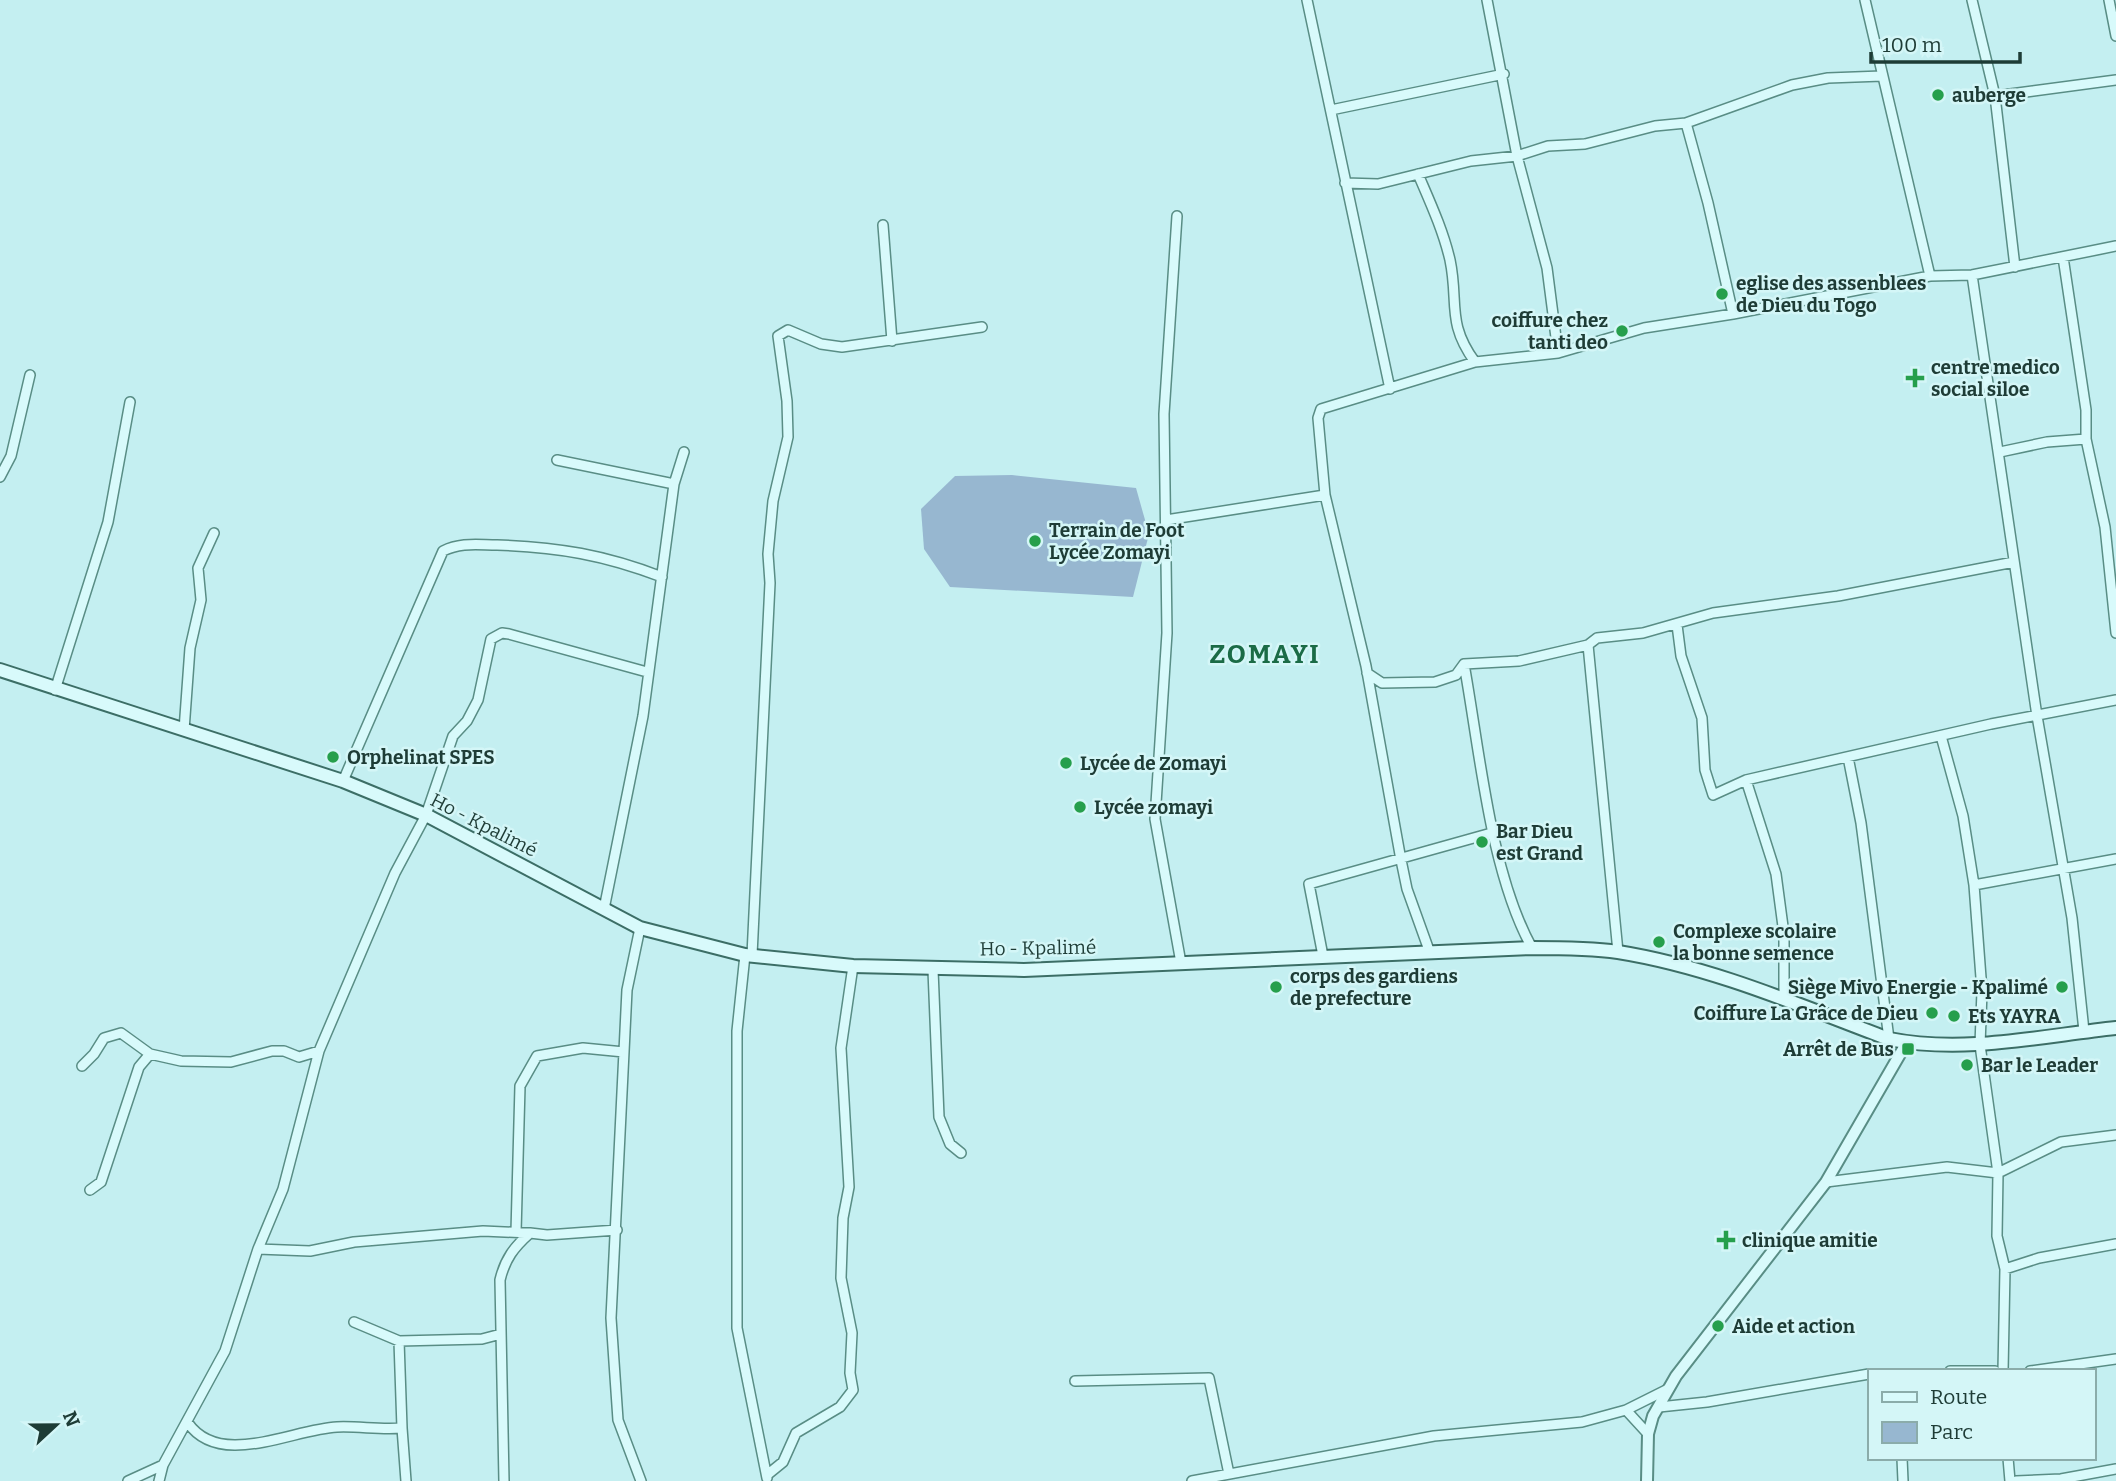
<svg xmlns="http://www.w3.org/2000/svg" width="2116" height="1481" font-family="Bitter,serif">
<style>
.green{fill:#97b7d0}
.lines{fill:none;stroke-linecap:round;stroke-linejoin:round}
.minor-casing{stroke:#598d85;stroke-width:12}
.tertiary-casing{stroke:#598d85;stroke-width:14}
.secondary-casing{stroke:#3c6e66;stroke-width:16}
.minor{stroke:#d8fafb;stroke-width:9}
.tertiary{stroke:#d8fafb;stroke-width:10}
.secondary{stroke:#d8fafb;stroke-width:12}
.poi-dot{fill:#269f4c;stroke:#d4f6f7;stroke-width:2.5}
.labels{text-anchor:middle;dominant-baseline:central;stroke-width:5;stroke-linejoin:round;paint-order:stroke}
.poi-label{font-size:19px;font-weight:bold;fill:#1e3c36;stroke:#d4f6f7;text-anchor:start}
.street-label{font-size:19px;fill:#1e3c36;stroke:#d4f6f7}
.district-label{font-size:26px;font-weight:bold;letter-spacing:2px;fill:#1b6b46;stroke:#d4f6f7}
</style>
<rect width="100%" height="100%" fill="#c4eff1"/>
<path class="green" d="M 1012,475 L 1136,488 L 1149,534 L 1133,597 L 950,587 L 924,549 L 921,509 L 955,476 Z"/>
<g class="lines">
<defs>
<path id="minor" d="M 1307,0 L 1390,389
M 1487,0 L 1517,156 L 1547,268 L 1558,353
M 1865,0 L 1930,276
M 1972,0 L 1995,96 L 2015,267
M 2109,0 L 2116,36
M 1995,96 L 2116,80
M 1331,110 L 1504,74
M 1686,123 L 1708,203 L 1733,314
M 1418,174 C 1430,202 1443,230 1450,260 C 1459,303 1446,322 1475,362
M 1345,183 L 1378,184 L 1471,161 L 1517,156 L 1548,146 L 1585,144 L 1655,126 L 1686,123 L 1792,85 L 1828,78 L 1882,76
M 1177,216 L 1164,414 L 1167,633 L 1155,819 L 1181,963
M 883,225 L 892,341
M 2063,257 L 2086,410 L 2086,439 L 2105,527 L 2116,633
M 1972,275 L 2037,716 L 2072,918 L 2084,1031
M 2000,452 L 2047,442 L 2086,439
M 557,460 L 674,484
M 0,477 L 11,456 L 30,375
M 1166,520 L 1325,495
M 1677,625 L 1681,656 L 1702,718 L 1705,770 L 1713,795 L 1746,780 L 1991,724 L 2116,700
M 1588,645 L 1618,952
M 1464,664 C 1480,752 1490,872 1532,948
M 1367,673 L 1382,683 L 1435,682 L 1456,675 L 1464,664 L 1519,661 L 1588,645 L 1597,638 L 1643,633 L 1713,613 L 1838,596 L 2014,562
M 55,690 L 108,522 L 130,402
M 184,730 L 190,648 L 201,600 L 198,568 L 214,533
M 1941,736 L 1963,816 L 1974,885 L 1982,991 L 1980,1045 L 1998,1173 L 1997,1236 L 2005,1269 L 2003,1371
M 1848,757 L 1861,823 L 1889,1039
M 1746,780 L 1776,874 L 1784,934 L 1784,999
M 343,781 L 443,551 C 461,542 478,545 497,545 C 558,547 605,555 662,577
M 1974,885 L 2116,859
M 604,909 L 643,716 L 674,484 L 684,452
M 640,928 L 627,990 L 611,1318 L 618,1420 L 641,1481
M 1430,953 L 1407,889 L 1401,860 L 1366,666 L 1325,495 L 1318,418 L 1321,409 L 1475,362 L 1558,353 L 1644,328 L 1733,314 L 1930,276 L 1972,275 L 2116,246
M 745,955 L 737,1031 L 737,1328 L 767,1478
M 752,955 L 770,583 L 768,554 L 773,501 L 788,437 L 787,401 L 778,336 L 788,330 L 821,344 L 842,347 L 982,327
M 1323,956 L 1309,884 L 1495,832
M 933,970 L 939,1117 L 950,1144 L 961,1153
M 82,1066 L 94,1054 L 104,1038 L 121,1033 L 150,1054 L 181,1061 L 231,1062 L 272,1051 L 284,1051 L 299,1057 L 319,1051
M 1826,1182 L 1947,1167 L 1998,1173 L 2061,1142 L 2116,1135
M 90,1190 L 101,1182 L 139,1067 L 150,1054
M 516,1232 L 520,1086 L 537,1056 L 583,1048 L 624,1052
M 258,1249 L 310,1251 L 354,1242 L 483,1231 L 530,1233
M 2005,1269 L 2039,1258 L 2116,1244
M 354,1322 L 399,1341 L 482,1339 L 501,1334
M 1950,1371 L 1995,1371
M 2030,1371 L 2116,1359
M 1075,1381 L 1209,1378 L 1229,1474
M 1659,1407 L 1707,1402 L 1869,1374
M 1626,1410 L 1668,1389
M 188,1423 C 220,1469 293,1429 337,1427 C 359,1426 380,1430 402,1428 L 399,1341
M 402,1428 L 406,1481
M 1902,1458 L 1903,1481
M 2008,1458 L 2010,1481
M 767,1475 L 783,1462 L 796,1433 L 840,1407 L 853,1390 L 850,1373 L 852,1333 L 841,1278 L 843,1218 L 849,1187 L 841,1048 L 853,966
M 128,1481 L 163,1465
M 159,1481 L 163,1465 L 225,1351 L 258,1249 L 283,1189 L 319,1051 L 395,873 L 426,815 L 453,736 L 467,721 L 478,700 L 491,639 L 502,633 L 509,634 L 647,672
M 504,1481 L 500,1280 C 505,1259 514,1247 530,1233 L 547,1235 L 617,1230
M 1192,1481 L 1434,1436 L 1582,1422 L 1626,1410 L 1648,1434
M 2016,1481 L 2061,1479 L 2116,1469"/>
<path id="tertiary" d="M 1647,1481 L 1648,1434 L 1653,1416 L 1676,1376 L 1826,1182 L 1907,1042"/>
<path id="secondary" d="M 0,670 L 343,781 L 426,815 L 640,928 L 745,955 L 853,966 L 1024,970 L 1532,948 C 1561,948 1590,948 1618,952 C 1712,967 1801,1006 1889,1039 C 1964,1054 2041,1036 2116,1028"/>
</defs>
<use href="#minor" class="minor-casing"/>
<use href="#tertiary" class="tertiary-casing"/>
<use href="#secondary" class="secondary-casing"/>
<use href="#minor" class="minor"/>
<use href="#tertiary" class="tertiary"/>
<use href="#secondary" class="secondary"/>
</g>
<g class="poi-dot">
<circle cx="1938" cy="95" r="7"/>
<circle cx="1722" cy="294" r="7"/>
<circle cx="1622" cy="331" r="7"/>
<path d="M1911.5 367.5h7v7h7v7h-7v7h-7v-7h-7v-7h7z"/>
<circle cx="1035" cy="541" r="7"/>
<circle cx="333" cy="757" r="7"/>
<circle cx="1066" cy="763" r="7"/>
<circle cx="1080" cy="807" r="7"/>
<circle cx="1482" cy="842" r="7"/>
<circle cx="1659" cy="942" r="7"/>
<circle cx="1276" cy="987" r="7"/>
<circle cx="2062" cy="987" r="7"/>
<circle cx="1932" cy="1013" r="7"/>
<circle cx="1954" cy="1016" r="7"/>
<rect x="1901" y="1042" width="14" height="14" rx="3.5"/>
<circle cx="1967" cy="1065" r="7"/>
<path d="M1722.5 1229.5h7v7h7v7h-7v7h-7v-7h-7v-7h7z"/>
<circle cx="1718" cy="1326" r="7"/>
</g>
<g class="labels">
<g class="poi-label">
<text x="1952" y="95">auberge</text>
<text x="1736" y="283">eglise des assenblees<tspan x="1736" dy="22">de Dieu du Togo</tspan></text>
<text x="1608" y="320" text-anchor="end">coiffure chez<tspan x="1608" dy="22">tanti deo</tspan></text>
<text x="1931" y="367">centre medico<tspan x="1931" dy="22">social siloe</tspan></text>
<text x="1049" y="530">Terrain de Foot<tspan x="1049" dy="22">Lycée Zomayi</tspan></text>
<text x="347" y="757">Orphelinat SPES</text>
<text x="1080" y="763">Lycée de Zomayi</text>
<text x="1094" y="807">Lycée zomayi</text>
<text x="1496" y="831">Bar Dieu<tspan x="1496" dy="22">est Grand</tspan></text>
<text x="1673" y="931">Complexe scolaire<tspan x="1673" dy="22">la bonne semence</tspan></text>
<text x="1290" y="976">corps des gardiens<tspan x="1290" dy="22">de prefecture</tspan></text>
<text x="2048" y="987" text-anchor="end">Siège Mivo Energie - Kpalimé</text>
<text x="1918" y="1013" text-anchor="end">Coiffure La Grâce de Dieu</text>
<text x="1968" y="1016">Ets YAYRA</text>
<text x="1894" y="1049" text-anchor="end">Arrêt de Bus</text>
<text x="1981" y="1065">Bar le Leader</text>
<text x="1742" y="1240">clinique amitie</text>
<text x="1732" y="1326">Aide et action</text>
</g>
<g class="street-label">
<text transform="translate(484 825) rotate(27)">Ho - Kpalimé</text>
<text transform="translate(1038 948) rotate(-1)">Ho - Kpalimé</text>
</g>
<g class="district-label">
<text x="1265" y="654">ZOMAYI</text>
</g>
</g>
<rect x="1868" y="1369" width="228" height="91" fill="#d4f6f7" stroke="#8bacaa" stroke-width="2"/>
<rect x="1882" y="1392" width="35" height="10" fill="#d8fafb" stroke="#8bacaa" stroke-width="2"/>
<text x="1930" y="1404" font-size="21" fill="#1e3c36">Route</text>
<rect x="1882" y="1422" width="35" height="21" fill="#97b7d0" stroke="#8bacaa" stroke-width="2"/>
<text x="1930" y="1439" font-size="21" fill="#1e3c36">Parc</text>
<g transform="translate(56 1425) rotate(68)" stroke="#d4f6f7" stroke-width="5" paint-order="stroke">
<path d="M0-5L12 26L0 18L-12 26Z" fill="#1e3c36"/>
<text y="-10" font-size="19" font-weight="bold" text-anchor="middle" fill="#1e3c36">N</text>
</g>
<path d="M1871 52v10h149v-10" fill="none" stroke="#1e3c36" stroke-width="3.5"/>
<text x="1882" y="52" font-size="21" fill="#1e3c36" stroke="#d4f6f7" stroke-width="5" paint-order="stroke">100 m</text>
</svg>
